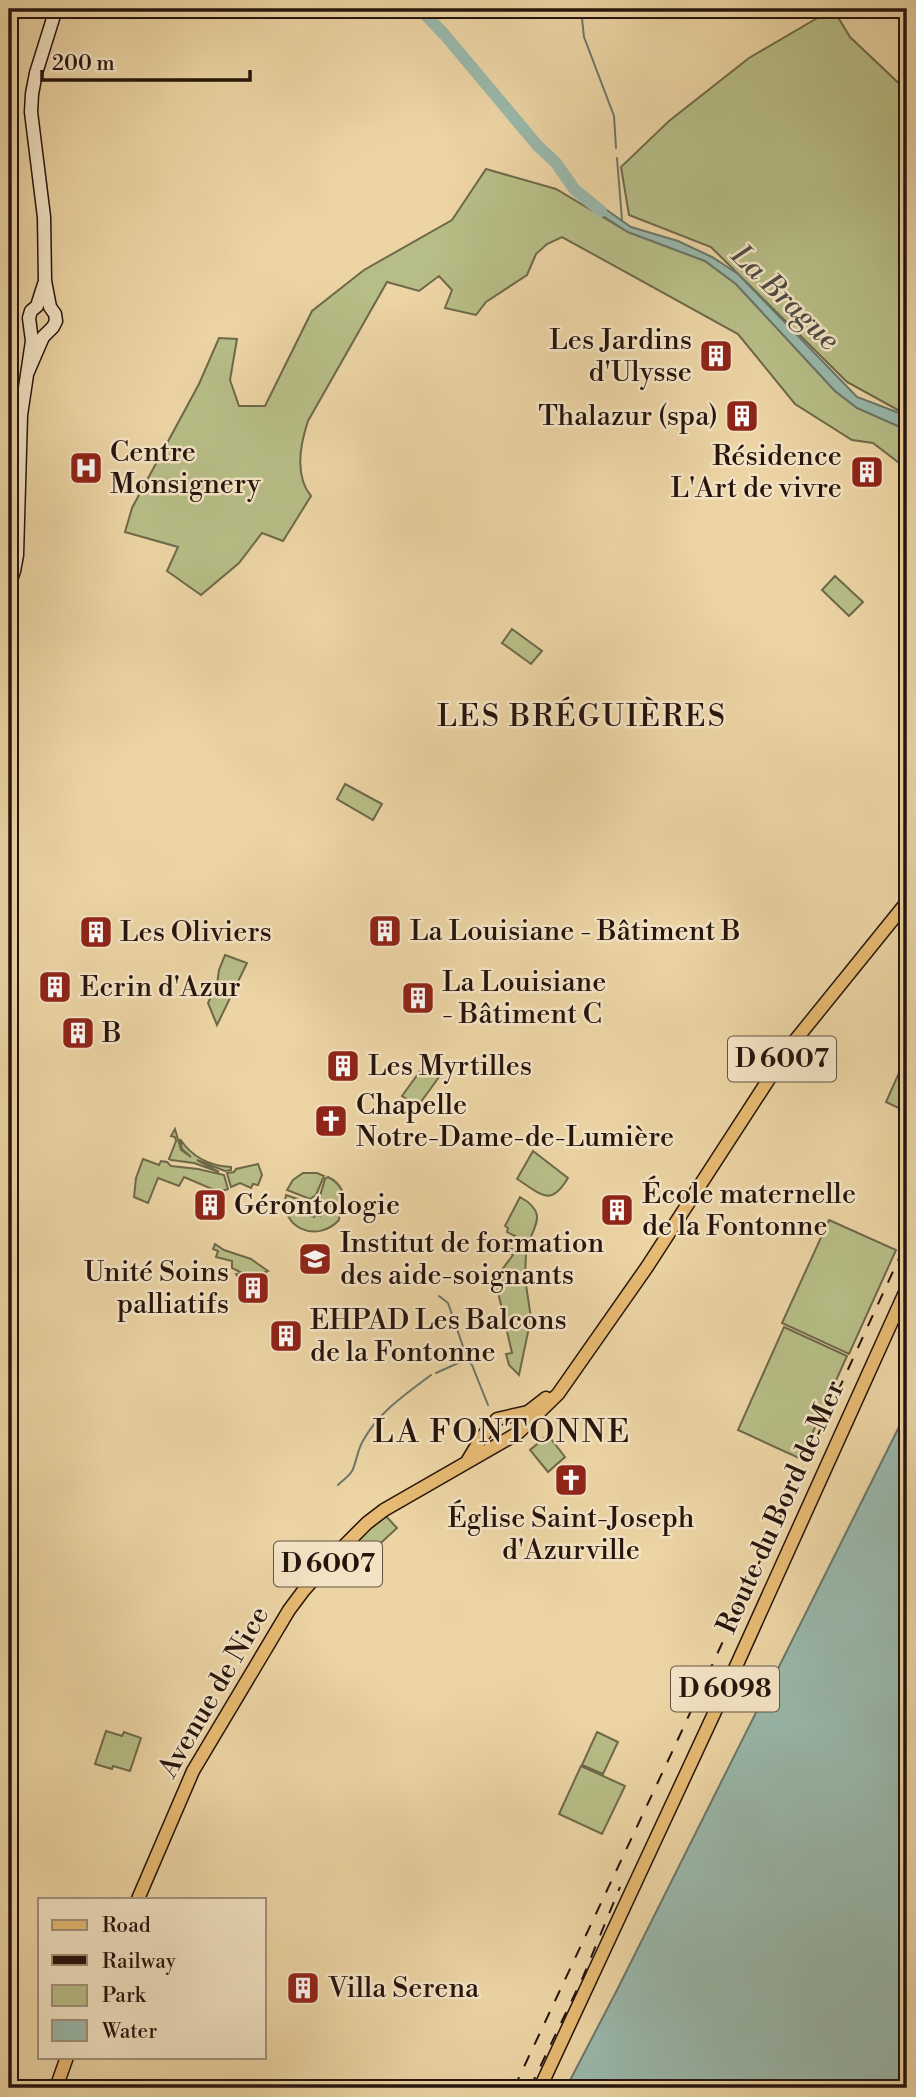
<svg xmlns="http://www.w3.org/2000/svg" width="916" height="2097" font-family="'Libre Bodoni',serif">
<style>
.green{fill:#b7bd86;stroke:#6e6849;stroke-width:2}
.water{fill:#99b8ab;stroke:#6b766b;stroke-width:2}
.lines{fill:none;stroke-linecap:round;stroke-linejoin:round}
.stream{stroke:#6b766b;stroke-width:2}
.river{stroke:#99b8ab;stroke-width:12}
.secondary-casing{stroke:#26140c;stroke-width:15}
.primary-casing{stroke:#26140c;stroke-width:15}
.secondary{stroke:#f3e3c4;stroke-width:12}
.primary{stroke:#e6ba72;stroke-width:12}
.rail{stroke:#26140c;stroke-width:2;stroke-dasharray:12 12;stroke-linecap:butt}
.labels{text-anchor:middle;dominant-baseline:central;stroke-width:5;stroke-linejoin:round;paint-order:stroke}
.shield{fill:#f3e3c4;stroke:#645243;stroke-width:2}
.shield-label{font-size:26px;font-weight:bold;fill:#26140c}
.poi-label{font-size:28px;fill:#26140c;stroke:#f3e3c4;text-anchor:start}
.street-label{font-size:28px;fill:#26140c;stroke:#f3e3c4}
.water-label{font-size:30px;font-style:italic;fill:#4e4d44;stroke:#f3e3c4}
.neighbourhood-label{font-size:30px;letter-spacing:2px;fill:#26140c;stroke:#f3e3c4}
.quarter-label{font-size:32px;letter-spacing:2px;fill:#26140c;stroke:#f3e3c4}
</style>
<rect width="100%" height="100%" fill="#ecd4a4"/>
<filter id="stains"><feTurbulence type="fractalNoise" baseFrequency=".00286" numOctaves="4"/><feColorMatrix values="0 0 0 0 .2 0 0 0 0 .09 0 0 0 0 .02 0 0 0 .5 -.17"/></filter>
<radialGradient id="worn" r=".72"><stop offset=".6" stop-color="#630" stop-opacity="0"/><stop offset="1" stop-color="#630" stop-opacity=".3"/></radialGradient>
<path class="green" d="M 829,9 L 833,9 L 850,37 L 907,91 L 907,415 L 847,382 L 711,247 L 629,215 L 621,167 L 669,121 L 749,58 L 819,17 Z
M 486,169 L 556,189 L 628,232 L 705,261 L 736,284 L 835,391 L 857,408 L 907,430 L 907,469 L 873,443 L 852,440 L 795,404 L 738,334 L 562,237 L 547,244 L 536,254 L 527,275 L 486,302 L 476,315 L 445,308 L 452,290 L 439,276 L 419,291 L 387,282 L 308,421 C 300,445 294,475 311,496 L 283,541 L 262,533 L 239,563 L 201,595 L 167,571 L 178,547 L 125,532 L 132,508 L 199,384 L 219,338 L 237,339 L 230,380 L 239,406 L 265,406 L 312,311 L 364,270 L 452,220 Z
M 835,576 L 863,602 L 849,616 L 822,590 Z
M 512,629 L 542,651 L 531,664 L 502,643 Z
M 345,784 L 382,804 L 373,820 L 337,799 Z
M 225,955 L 247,963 L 217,1025 L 208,1003 L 217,984 L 219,970 Z
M 907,1055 L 907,1112 L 886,1102 Z
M 423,1067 L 439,1077 L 418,1106 L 402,1096 Z
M 175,1129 L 181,1150 L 191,1157 L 182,1149 L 180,1139 C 192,1157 210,1166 231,1167 L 231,1170 L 225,1171 L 197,1160 L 219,1172 L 194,1163 L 171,1160 L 169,1159 L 176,1141 L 175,1137 L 171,1136 Z
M 533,1151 L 568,1178 C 550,1208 541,1194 517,1179 Z
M 143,1159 L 159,1165 L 161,1161 L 167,1162 L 171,1166 L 198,1169 L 224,1175 L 228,1189 L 219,1192 L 184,1177 L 179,1186 L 158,1178 L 148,1203 L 134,1197 L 136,1178 Z
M 258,1164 L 262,1175 L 258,1185 L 253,1184 L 251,1188 L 240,1183 L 231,1187 L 227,1173 L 234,1172 L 236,1169 Z
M 303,1173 L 317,1173 L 324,1176 L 316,1195 L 310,1199 L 287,1190 L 293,1180 Z
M 328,1177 C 341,1183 347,1196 344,1210 L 322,1203 L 320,1196 L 325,1179 Z
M 286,1195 L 307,1202 L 309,1208 L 306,1214 L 314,1217 L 315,1215 L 320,1216 L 323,1209 L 339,1214 L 339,1220 C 317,1244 279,1228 286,1195 Z
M 520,1197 C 547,1212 536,1223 527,1246 L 512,1241 L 515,1236 L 507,1232 L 508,1228 L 505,1226 Z
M 829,1220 L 896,1250 L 849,1354 L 782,1323 Z
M 215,1244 L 224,1250 L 251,1259 L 268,1271 L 255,1277 L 250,1275 L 239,1278 L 236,1274 L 240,1272 L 232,1268 L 232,1261 L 216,1257 L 218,1251 L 213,1249 Z
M 501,1246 L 526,1253 L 525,1278 L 531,1318 L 519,1375 L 509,1365 L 506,1354 L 512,1353 L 495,1279 L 513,1255 Z
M 784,1327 L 847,1356 L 801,1459 L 738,1430 Z
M 548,1435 L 565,1457 L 548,1472 L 530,1450 Z
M 384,1514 L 397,1528 L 355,1567 L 340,1559 Z
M 106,1731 L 122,1736 L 124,1732 L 141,1738 L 130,1771 L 113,1766 L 112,1769 L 95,1764 Z
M 597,1732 L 618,1742 L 603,1774 L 582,1765 Z
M 581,1766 L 625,1786 L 602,1834 L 559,1814 Z"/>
<path class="water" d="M 591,199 L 631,227 L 678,241 L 712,257 L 738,274 L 857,397 L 907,416 L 907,430 L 857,408 L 835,391 L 736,284 L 705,261 L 628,232 L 586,205 Z
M 907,1411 L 907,2088 L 566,2088 L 617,1990 Z"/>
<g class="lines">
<path class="stream" d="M 581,9 L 584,37 L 614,116 L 616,148
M 617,158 L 622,220
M 439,1296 L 448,1303 L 467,1358
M 436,1373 L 467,1359 L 472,1365 L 488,1405
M 338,1485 C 343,1480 351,1475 353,1469 C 357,1459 358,1448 364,1439 C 379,1412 407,1393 431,1375"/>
<path class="river" d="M 420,9 L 444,34 L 537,145 L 556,163 L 575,190 L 601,211"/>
<defs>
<path id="secondary" d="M 27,374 L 43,337 L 53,327 L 56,321 L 55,314 L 50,307 L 45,281 L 44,217 L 31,112 L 32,94 L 36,73 L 56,9
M 9,586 L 14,571 L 17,555 L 21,415 L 32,341 L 29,318 L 31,311 L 37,306 L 44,284"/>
<path id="primary" d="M 468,1460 L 482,1437 L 497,1419 L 528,1412 L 546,1398
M 138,1899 L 193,1771 L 289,1610 L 304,1590 L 334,1556 L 367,1523 L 384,1510 L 518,1433 L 558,1394 L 647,1267 L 789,1048 L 907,902
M 56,2088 L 67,2057
M 540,2088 L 738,1662 L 907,1288"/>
</defs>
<use href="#secondary" class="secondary-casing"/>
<use href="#primary" class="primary-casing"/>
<use href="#secondary" class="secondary"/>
<use href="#primary" class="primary"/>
<path class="rail" d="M 514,2088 L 673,1750 L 907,1241
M 530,2088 L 583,1977 L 620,1887"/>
</g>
<defs>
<symbol id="building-square" viewBox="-11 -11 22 22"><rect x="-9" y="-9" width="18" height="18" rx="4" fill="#8f2418" stroke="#f3e3c4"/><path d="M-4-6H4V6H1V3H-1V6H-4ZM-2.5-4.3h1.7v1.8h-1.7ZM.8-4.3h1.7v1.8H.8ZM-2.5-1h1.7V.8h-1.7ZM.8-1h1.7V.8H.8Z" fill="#fff"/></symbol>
<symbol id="hospital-square" viewBox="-11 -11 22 22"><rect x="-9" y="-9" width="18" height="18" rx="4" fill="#8f2418" stroke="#f3e3c4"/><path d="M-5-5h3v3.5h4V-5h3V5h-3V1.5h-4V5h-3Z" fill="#fff"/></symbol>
<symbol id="church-square" viewBox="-11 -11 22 22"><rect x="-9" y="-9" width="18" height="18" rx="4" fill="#8f2418" stroke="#f3e3c4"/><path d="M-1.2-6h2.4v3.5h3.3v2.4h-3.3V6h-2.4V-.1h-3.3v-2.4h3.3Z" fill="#fff"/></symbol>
<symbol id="university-square" viewBox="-11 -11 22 22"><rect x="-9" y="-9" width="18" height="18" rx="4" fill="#8f2418" stroke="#f3e3c4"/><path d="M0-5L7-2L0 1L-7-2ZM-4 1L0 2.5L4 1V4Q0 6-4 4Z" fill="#fff"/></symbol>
</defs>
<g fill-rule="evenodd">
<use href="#building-square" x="697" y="337" width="38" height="38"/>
<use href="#building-square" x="723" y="397" width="38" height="38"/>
<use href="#hospital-square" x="67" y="449" width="38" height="38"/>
<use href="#building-square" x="848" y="453" width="38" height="38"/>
<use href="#building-square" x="366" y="912" width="38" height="38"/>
<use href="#building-square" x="77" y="913" width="38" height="38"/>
<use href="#building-square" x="36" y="968" width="38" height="38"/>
<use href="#building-square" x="399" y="979" width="38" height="38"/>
<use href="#building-square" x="59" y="1014" width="38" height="38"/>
<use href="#building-square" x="324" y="1047" width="38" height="38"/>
<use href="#church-square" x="312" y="1102" width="38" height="38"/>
<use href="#building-square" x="191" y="1186" width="38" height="38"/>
<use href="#building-square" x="598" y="1191" width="38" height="38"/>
<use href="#university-square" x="296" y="1240" width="38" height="38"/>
<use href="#building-square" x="234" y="1269" width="38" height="38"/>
<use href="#building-square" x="267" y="1317" width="38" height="38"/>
<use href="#church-square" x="552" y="1461" width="38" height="38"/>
<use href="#building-square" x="284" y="1969" width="38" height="38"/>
</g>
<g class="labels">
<g class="shield">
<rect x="728" y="1036.5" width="108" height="45" rx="5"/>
<rect x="274" y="1541.5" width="108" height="45" rx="5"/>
<rect x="671" y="1666.5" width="108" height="45" rx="5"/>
</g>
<g class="shield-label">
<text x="782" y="1059">D 6007</text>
<text x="328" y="1564">D 6007</text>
<text x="725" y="1689">D 6098</text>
</g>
<g class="poi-label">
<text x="692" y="340" text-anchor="end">Les Jardins<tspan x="692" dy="32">d'Ulysse</tspan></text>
<text x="718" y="416" text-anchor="end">Thalazur (spa)</text>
<text x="110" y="452">Centre<tspan x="110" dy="32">Monsignery</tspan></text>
<text x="842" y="456" text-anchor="end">Résidence<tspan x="842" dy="32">L'Art de vivre</tspan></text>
<text x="410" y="931">La Louisiane - Bâtiment B</text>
<text x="120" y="932">Les Oliviers</text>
<text x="442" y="982">La Louisiane<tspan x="442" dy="32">- Bâtiment C</tspan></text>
<text x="80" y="987">Ecrin d'Azur</text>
<text x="102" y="1033">B</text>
<text x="368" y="1066">Les Myrtilles</text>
<text x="356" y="1105">Chapelle<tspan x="356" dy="32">Notre-Dame-de-Lumière</tspan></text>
<text x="642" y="1194">École maternelle<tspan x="642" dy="32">de la Fontonne</tspan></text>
<text x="234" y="1205">Gérontologie</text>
<text x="340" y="1243">Institut de formation<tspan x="340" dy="32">des aide-soignants</tspan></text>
<text x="229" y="1272" text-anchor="end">Unité Soins<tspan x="229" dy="32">palliatifs</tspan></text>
<text x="310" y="1320">EHPAD Les Balcons<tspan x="310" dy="32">de la Fontonne</tspan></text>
<text x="571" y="1518" text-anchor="middle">Église Saint-Joseph<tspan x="571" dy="32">d'Azurville</tspan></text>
<text x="328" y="1988">Villa Serena</text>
</g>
<g class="street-label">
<text transform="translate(781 1507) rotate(-66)">Route du Bord de Mer</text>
<text transform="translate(214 1692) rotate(-60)">Avenue de Nice</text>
</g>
<g class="water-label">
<text transform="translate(785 298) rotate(44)">La Brague</text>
</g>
<g class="neighbourhood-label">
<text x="582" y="717">LES BRÉGUIÈRES</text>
</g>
<g class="quarter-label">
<text x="502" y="1432">LA FONTONNE</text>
</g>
</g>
<rect width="916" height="2097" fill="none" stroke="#ecd4a4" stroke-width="35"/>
<rect x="10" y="10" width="895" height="2076" fill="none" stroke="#26140c" stroke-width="3.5"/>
<rect x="18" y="18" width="881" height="2062" fill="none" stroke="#26140c" stroke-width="2"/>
<rect x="38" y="1898" width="228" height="161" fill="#f3e3c4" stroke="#a1907a" stroke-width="2"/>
<rect x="52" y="1920" width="35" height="10" fill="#e6ba72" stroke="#a1907a" stroke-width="2"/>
<text x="102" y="1932" font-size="21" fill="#26140c">Road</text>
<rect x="52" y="1955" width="35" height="10" fill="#26140c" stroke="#a1907a" stroke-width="2"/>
<text x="102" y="1968" font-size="21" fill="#26140c">Railway</text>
<rect x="52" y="1985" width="35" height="21" fill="#b7bd86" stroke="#a1907a" stroke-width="2"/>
<text x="102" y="2002" font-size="21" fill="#26140c">Park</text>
<rect x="52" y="2020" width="35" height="21" fill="#99b8ab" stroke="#a1907a" stroke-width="2"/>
<text x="102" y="2038" font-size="21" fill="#26140c">Water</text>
<path d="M42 70v10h208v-10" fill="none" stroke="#26140c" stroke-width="3.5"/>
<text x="52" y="70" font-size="21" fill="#26140c" stroke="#f3e3c4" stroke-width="5" paint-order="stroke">200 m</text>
<rect width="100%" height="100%" filter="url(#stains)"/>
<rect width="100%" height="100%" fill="url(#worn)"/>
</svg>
